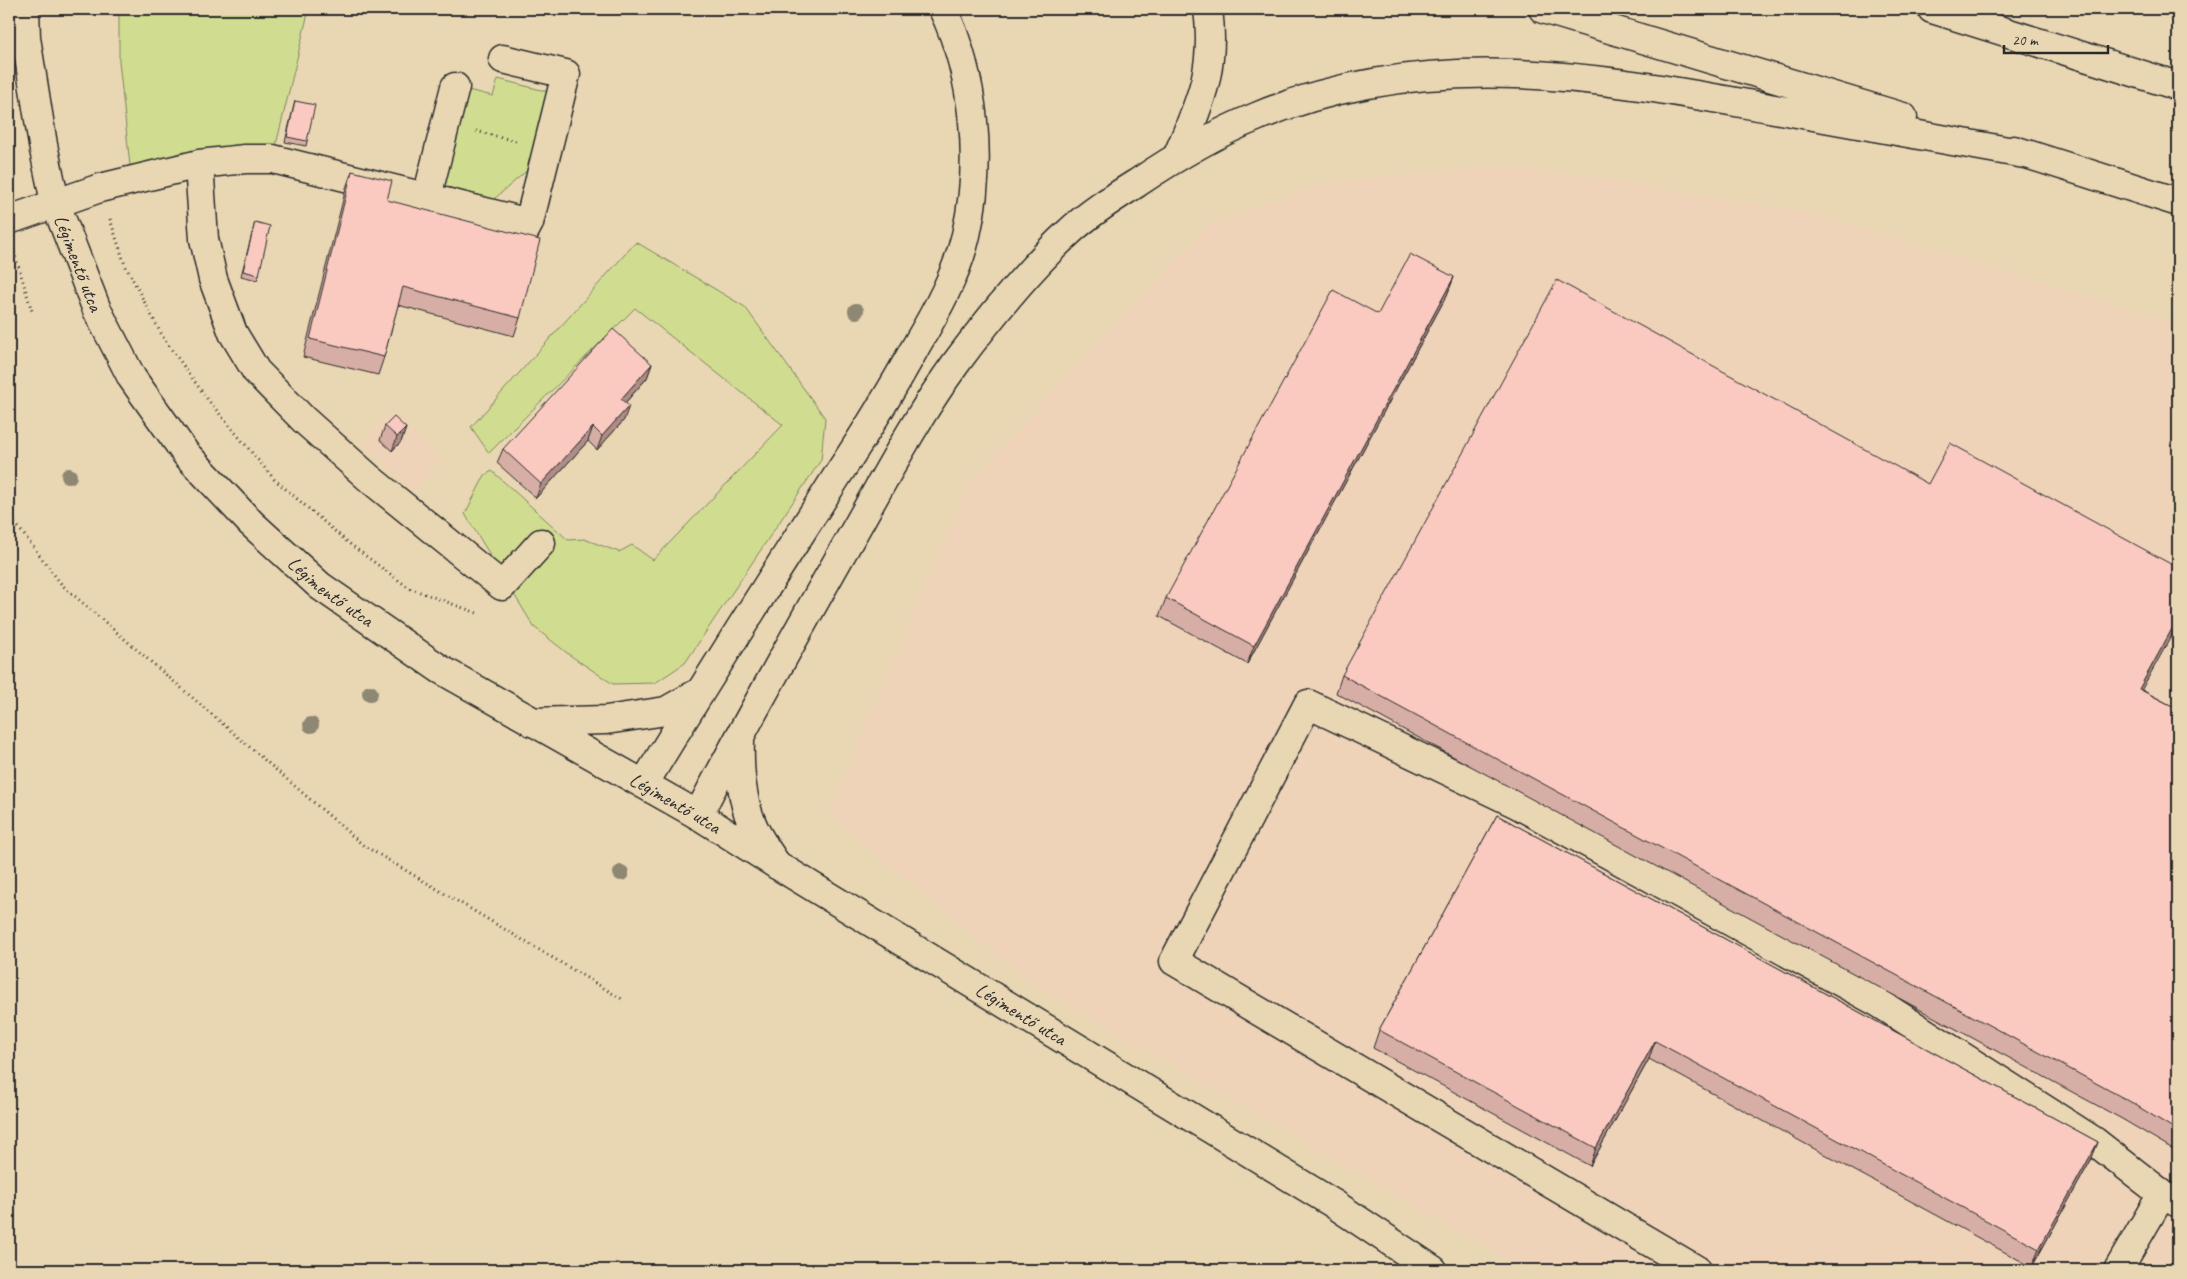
<svg xmlns="http://www.w3.org/2000/svg" width="2187" height="1279" font-family="Caveat,sans-serif">
<style>
.built{fill:#eed3b8}
.green{fill:#d0dd90;stroke:#7e845e}
.lines{fill:none;stroke-linecap:round;stroke-linejoin:round}
.minor-casing{stroke:#2b2b2b;stroke-width:31}
.major-casing{stroke:#2b2b2b;stroke-width:31}
.highway-casing{stroke:#2b2b2b;stroke-width:31}
.path{stroke:#2b2b2b;stroke-width:3;stroke-dasharray:1 4;stroke-linecap:butt}
.minor{stroke:#e9d7b4;stroke-width:28}
.major{stroke:#e9d7b4;stroke-width:28}
.highway{stroke:#e9d7b4;stroke-width:28}
.tree{fill:#8e8771}
.wall{fill:#d7aea6;stroke:#2b2b2b}
.shaded-wall{fill:#af8d87;stroke:#2b2b2b}
.building{fill:#facac1;stroke:#2b2b2b}
.labels{text-anchor:middle;dominant-baseline:central;stroke-width:4;stroke-linejoin:round;paint-order:stroke}
.street-label{font-size:20px;fill:#2b2b2b;stroke:#e9d7b4}
</style>
<rect width="100%" height="100%" fill="#e9d7b4"/>
<filter id="ink" filterUnits="userSpaceOnUse"><feTurbulence type="fractalNoise" baseFrequency=".02" numOctaves="2"/><feDisplacementMap in="SourceGraphic" scale="10" xChannelSelector="R" yChannelSelector="G"/><feConvolveMatrix kernelMatrix="1 2 1 2 8 2 1 2 1" color-interpolation-filters="sRGB"/></filter>
<g filter="url(#ink)">
<path class="built" d="M 1498,166 L 1583,175 L 1816,214 L 2178,323 L 2178,1270 L 1523,1270 L 1026,980 L 828,813 L 971,479 L 1208,224 L 1321,183 Z
M 391,412 L 442,460 L 413,491 L 362,442 Z"/>
<path class="green" d="M 119,9 L 309,9 L 276,145 C 227,144 179,156 130,166 L 119,61 Z
M 498,79 L 549,92 L 530,168 L 494,199 L 443,186 L 468,90 L 493,96 Z
M 636,242 L 745,307 L 825,418 L 821,460 L 685,663 L 655,683 L 613,684 L 571,656 L 534,627 L 465,514 L 485,475 L 492,471 L 568,540 L 584,539 L 619,552 L 632,545 L 653,560 L 783,425 L 635,308 L 489,453 L 471,427 Z"/>
<g class="lines">
<defs>
<path id="minor" d="M 503,59 L 566,74 L 529,223 L 521,238
M 1177,157 C 1200,102 1216,70 1208,9
M 199,164 L 245,159 L 273,159 L 529,223
M 422,216 L 455,87
M 9,220 L 100,188 L 199,164 L 204,239 L 213,279 L 233,333 L 256,371 L 304,420 L 370,479 L 502,586 L 541,543
M 1697,1270 L 1174,961 L 1308,704 L 1515,803 L 1879,1003 L 2094,1141 L 2162,1194 L 2178,1203
M 2118,1270 L 2162,1194"/>
<g id="major">
<path id="s1" d="M 25,9 L 26,38 L 43,145 L 55,202 L 97,310 L 132,378 L 186,454 L 251,523 L 320,586 L 440,669 L 698,815 L 777,865 L 1334,1204 L 1433,1270"/>
</g>
<path id="highway" d="M 1543,9 L 1903,117
M 1932,9 L 2178,86
M 2014,150 L 2178,202
M 532,722 L 606,720 L 666,711 L 698,693
M 740,740 C 739,770 741,801 754,828 C 760,841 769,853 777,865
M 644,784 C 707,679 773,577 839,473 C 866,432 892,390 916,346 C 936,312 957,274 966,235 C 983,162 975,77 943,9
M 698,815 C 744,726 793,640 842,553 C 879,489 913,422 956,363 C 988,320 1029,269 1068,233 C 1088,214 1113,198 1137,183 C 1174,158 1214,134 1256,117 C 1337,83 1428,71 1515,74 C 1601,77 1685,93 1769,108 C 1856,124 1943,139 2030,155"/>
</defs>
<use href="#minor" class="minor-casing"/>
<use href="#major" class="major-casing"/>
<use href="#highway" class="highway-casing"/>
<path class="path" d="M 476,131 L 516,141
M 110,219 L 125,265 L 164,339 L 208,400 L 274,479 L 351,545 L 409,588 L 477,613
M 14,252 L 32,311
M 9,515 L 62,585 L 363,845 L 622,999"/>
<use href="#minor" class="minor"/>
<use href="#major" class="major"/>
<use href="#highway" class="highway"/>
</g>
<g class="tree">
<circle cx="856" cy="311" r="8"/>
<circle cx="69" cy="476" r="8"/>
<circle cx="370" cy="693" r="8"/>
<circle cx="311" cy="725" r="8"/>
<circle cx="621" cy="873" r="8"/>
</g>
<path class="wall" d="M 295,101 L 307,141 L 306,146 L 285,142 Z
M 352,171 L 387,200 L 520,318 L 514,336 L 398,305 L 384,357 L 378,375 L 303,357 L 346,188 Z
M 255,222 L 259,275 L 257,280 L 241,276 Z
M 1454,277 L 1447,295 L 1247,664 L 1159,616 L 1166,598 L 1378,314 Z
M 652,364 L 647,378 L 625,403 L 624,420 L 597,450 L 588,441 L 536,498 L 497,463 L 503,449 Z
M 385,426 L 406,428 L 401,442 L 392,451 L 380,440 Z
M 1342,675 L 2142,690 L 2178,709 L 2178,1152 L 2122,1119 L 1336,693 Z
M 1497,815 L 2098,1142 L 2091,1160 L 2032,1267 L 1649,1059 L 1590,1166 L 1373,1048 L 1379,1030 Z"/>
<path class="shaded-wall" d="M 1454,277 L 1447,295 L 1247,664 L 1254,646 Z
M 652,364 L 647,378 L 616,413 L 621,399 Z
M 629,406 L 624,420 L 597,450 L 602,436 Z
M 593,427 L 588,441 L 536,498 L 541,484 Z
M 406,428 L 401,442 L 392,451 L 397,437 Z
M 2178,618 L 2178,624 L 2132,707 L 2139,689 Z
M 1655,1041 L 1649,1059 L 1590,1166 L 1596,1148 Z
M 2098,1142 L 2091,1160 L 2032,1267 L 2039,1249 Z"/>
<path class="building" d="M 295,101 L 315,105 L 307,141 L 287,137 Z
M 352,171 L 392,181 L 387,200 L 540,240 L 520,318 L 403,287 L 384,357 L 310,339 Z
M 255,222 L 270,226 L 259,275 L 243,271 Z
M 1410,254 L 1454,277 L 1254,646 L 1166,598 L 1333,290 L 1378,314 Z
M 1557,280 L 1928,484 L 1950,443 L 2178,568 L 2178,618 L 2139,689 L 2178,709 L 2178,1131 L 2129,1101 L 1342,675 Z
M 613,329 L 652,364 L 621,399 L 629,406 L 602,436 L 593,427 L 541,484 L 503,449 Z
M 394,417 L 406,428 L 397,437 L 385,426 Z
M 1497,815 L 2098,1142 L 2039,1249 L 1655,1041 L 1596,1148 L 1379,1030 Z"/>
</g>
<g class="labels">
<g class="street-label">
<text stroke="none"><textPath href="#s1" startOffset="261">Légimentő utca</textPath></text>
<text stroke="none"><textPath href="#s1" startOffset="681">Légimentő utca</textPath></text>
<text stroke="none"><textPath href="#s1" startOffset="1086">Légimentő utca</textPath></text>
<text stroke="none"><textPath href="#s1" startOffset="1491">Légimentő utca</textPath></text>
</g>
</g>
<rect width="2187" height="1279" fill="none" stroke="#e9d7b4" stroke-width="30"/>
<rect x="15" y="15" width="2157" height="1249" fill="none" stroke="#2b2b2b" stroke-width="2" filter="url(#ink)"/>
<path d="M2004 45v8h104v-8" fill="none" stroke="#2b2b2b" stroke-width="2.5"/>
<text x="2012" y="45" font-size="15" fill="#2b2b2b" stroke="#e9d7b4" stroke-width="4" paint-order="stroke">20 m</text>
</svg>
